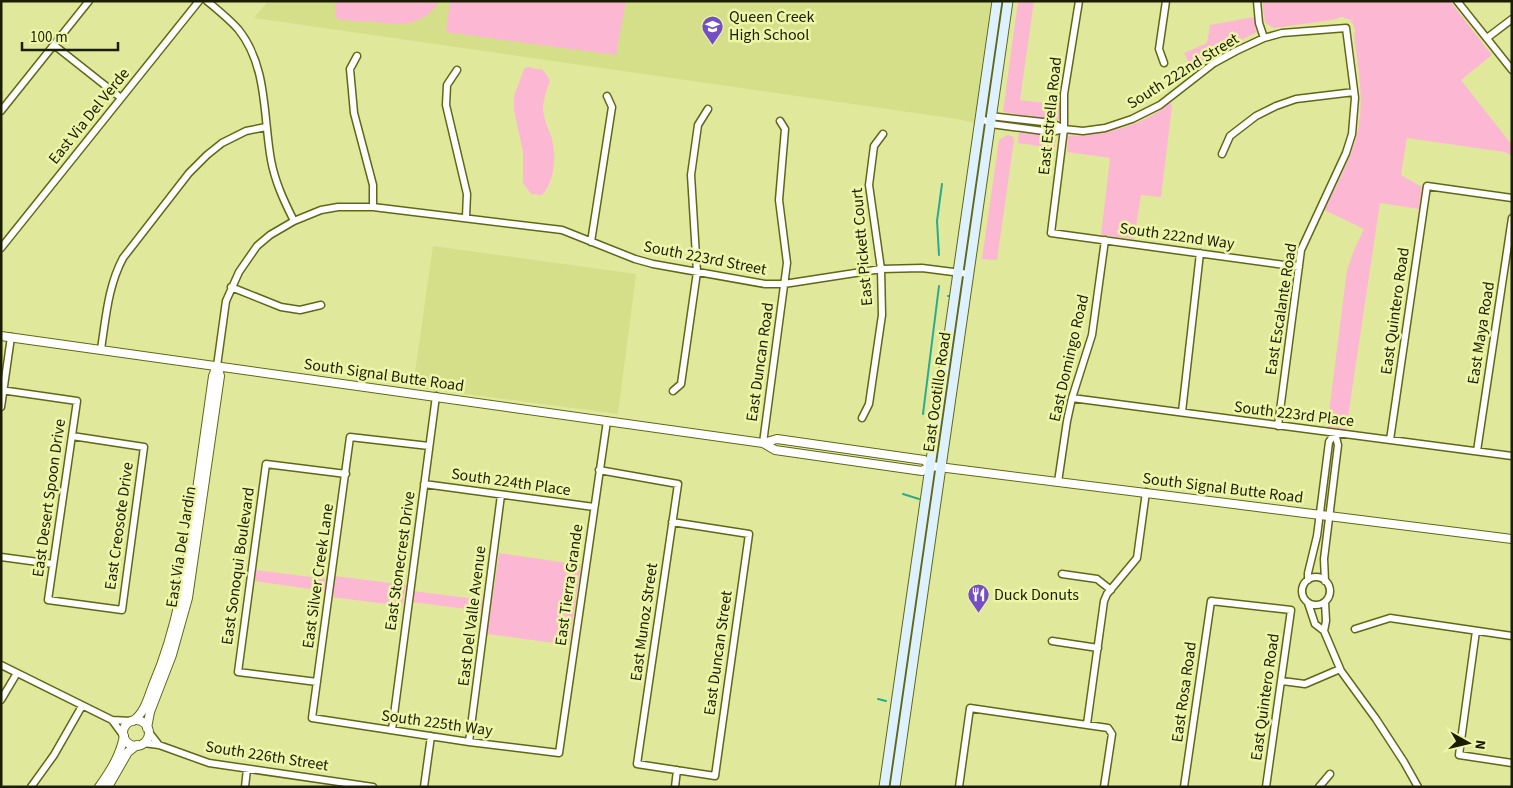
<svg xmlns="http://www.w3.org/2000/svg" width="1513" height="788" font-family="'Source Sans 3',sans-serif">
<style>
.built{fill:#d5de89}
.green{fill:#fcb8d3}
.lines{fill:none;stroke-linecap:round;stroke-linejoin:round}
.stream{stroke:#2baa8d;stroke-width:2}
.minor-casing{stroke:#616717;stroke-width:9}
.tertiary-casing{stroke:#616717;stroke-width:10}
.secondary-casing{stroke:#616717;stroke-width:11}
.minor{stroke:#fff;stroke-width:6}
.tertiary{stroke:#fff;stroke-width:8}
.secondary{stroke:#ddf2fe;stroke-width:9}
.labels{text-anchor:middle;dominant-baseline:central;stroke-width:5;stroke-linejoin:round;paint-order:stroke}
.poi-label{font-size:16px;fill:#1b1d00;stroke:#edf6a8;text-anchor:start}
.street-label{font-size:16px;fill:#1b1d00;stroke:#edf6a8}
</style>
<rect width="100%" height="100%" fill="#e0e99b"/>
<path class="built" d="M 268,1 L 991,1 L 974,123 L 957,119 L 254,18 Z
M 433,246 L 636,274 L 618,414 L 413,387 Z"/>
<path class="green" d="M 335,1 L 439,1 C 432,15 418,22 403,24 L 341,20 L 336,18 Z
M 450,1 L 625,1 L 625,6 L 616,55 L 446,32 Z
M 1018,1 L 1034,1 L 1020,100 L 1060,105 L 1060,119 L 1056,121 L 1003,112 Z
M 1262,1 L 1450,1 L 1492,55 L 1461,80 L 1512,145 L 1512,155 L 1504,152 L 1407,138 L 1401,175 L 1422,187 L 1419,209 L 1380,203 L 1346,430 L 1327,428 L 1347,270 L 1354,250 L 1364,229 L 1324,210 C 1336,185 1351,160 1357,133 C 1365,102 1358,68 1354,37 L 1355,30 L 1353,24 L 1350,20 L 1342,17 L 1332,20 L 1274,28 L 1265,23 Z
M 1254,17 L 1257,32 L 1220,51 L 1193,71 L 1184,53 L 1207,43 L 1210,25 Z
M 528,67 L 543,70 L 550,80 C 547,90 543,100 543,110 C 544,119 548,128 551,136 C 557,154 555,182 542,195 L 531,194 L 523,183 L 523,152 L 514,110 L 514,96 L 524,69 Z
M 1170,103 L 1172,106 L 1161,197 L 1141,195 L 1134,239 L 1101,235 L 1110,158 L 1067,152 L 1068,136 C 1105,134 1141,127 1170,103 Z
M 1019,130 L 1053,134 L 1056,140 L 1054,148 L 1018,143 Z
M 1007,135 L 1012,136 L 1014,140 L 997,260 L 982,259 L 999,140 Z
M 499,553 L 581,565 L 569,645 L 487,634 Z
M 256,570 L 327,579 L 325,591 L 254,581 Z
M 335,576 L 406,585 L 402,606 L 332,597 Z
M 413,591 L 484,600 L 482,611 L 412,602 Z"/>
<g class="lines">
<path class="stream" d="M 939,255 L 937,221 L 942,184
M 948,296 L 950,296
M 923,414 L 939,286
M 903,494 L 919,499
M 878,699 L 886,701"/>
<defs>
<path id="minor" d="M 207,1 C 218,10 229,19 238,29 C 268,66 263,116 271,160 C 275,182 284,201 294,221
M 1079,1 L 1064,94 L 1064,129 L 1051,233 L 1299,267
M 1257,1 L 1259,23 L 1264,38
M 1457,1 L 1512,70
M 1487,38 L 1512,19
M 54,45 L 121,98
M 357,56 L 350,69 L 354,113 L 373,185 L 373,207
M 1164,63 L 1159,49 L 1166,1
M 457,70 L 447,85 L 446,105 L 467,194 L 466,217
M 1,111 L 89,1
M 990,116 L 1052,123 L 1064,129
M 981,118 L 991,124 L 1051,132 L 1064,129 L 1083,131 L 1105,128 L 1132,119 L 1160,105 L 1214,63 L 1236,51 L 1264,38 L 1282,33 L 1346,28 L 1355,98 L 1352,134 L 1346,153 L 1301,250 L 1278,426
M 1222,154 L 1230,136 L 1256,116 L 1276,106 L 1296,99 L 1354,92
M 591,242 L 612,107 L 607,96
M 1,248 L 199,1
M 231,287 L 281,307 L 300,310 L 321,305
M 101,349 C 106,317 108,286 123,258 L 189,173 L 207,155 L 222,143 L 246,131 L 266,127
M 217,366 L 226,301 L 239,272 L 257,246 L 270,235 L 294,221 L 321,210 L 338,207 L 373,207 L 562,230 L 635,259 L 653,264 L 765,284 L 784,284 L 881,269 L 922,268 L 969,274
M 1,390 L 77,401 L 48,600 L 122,610 L 144,447 L 72,436
M 673,391 L 681,384 L 697,272 L 691,175 L 698,125 L 708,109
M 1072,398 L 1512,456
M 1,407 L 11,337
M 1182,412 L 1200,253
M 862,418 L 869,404 L 882,315 L 881,269 L 869,185 L 874,146 L 883,134
M 1390,440 L 1427,186 L 1512,198
M 763,443 L 787,263 L 779,200 L 785,129 L 780,121
M 429,446 L 350,437 L 312,718 L 469,742 L 559,753 L 607,421
M 1477,451 L 1512,218
M 599,470 L 678,484 C 664,577 651,671 637,764 L 715,776 L 749,534 L 672,522
M 1058,482 L 1067,421 L 1072,398 L 1092,335 L 1105,240
M 424,484 L 594,507
M 1,557 L 53,564
M 1062,574 L 1097,579 L 1111,590
M1302 591a14 14 0 1 1 28 0a14 14 0 1 1-28 0Z
M 1308,580 L 1308,573 L 1317,536 L 1329,442 L 1335,433
M 1325,581 L 1324,559 L 1338,445 L 1335,433
M 1308,603 L 1315,624 L 1324,631 L 1341,671 L 1376,719 L 1404,762 L 1418,787
M 1355,629 L 1390,618 L 1512,636
M 1324,631 L 1326,621 L 1325,602
M 1476,631 L 1459,755 L 1512,763
M 1052,641 L 1098,648
M 1,665 L 112,720 L 131,721
M 1282,681 L 1305,684 L 1340,669
M 317,682 L 238,672 L 266,464 L 346,474
M 1,700 L 17,673
M 112,720 L 123,735
M 1087,724 L 1104,601 L 1107,594 L 1137,558 L 1146,492
M 392,730 L 436,396
M 148,731 L 159,745
M 469,742 L 501,495
M 143,743 L 159,745 L 209,763 L 373,787
M 31,787 L 54,755 L 82,706
M 245,787 L 247,769
M 424,787 L 431,736
M 675,787 L 677,770
M 959,787 L 970,708 L 1108,728 L 1112,734 L 1104,787
M 1184,787 L 1211,601 L 1291,610 L 1266,787
M 1319,787 L 1330,774"/>
<path id="tertiary" d="M 1,336 L 763,443 L 775,450 L 922,471 L 931,466
M 763,443 L 777,439 L 924,460 L 931,466 L 1512,539
M123 733a13 13 0 1 1 26 0a13 13 0 1 1-26 0Z
M 133,721 C 145,712 148,698 153,685 C 178,627 187,566 195,504 C 201,461 207,418 213,376 L 217,366
M 147,728 L 150,712 L 172,655 L 188,598 L 220,376 L 217,366
M 99,787 C 111,770 120,756 124,736
M 108,787 L 128,752 L 137,745"/>
<path id="secondary" d="M 884,787 L 997,1
M 895,787 L 1008,1"/>
</defs>
<use href="#minor" class="minor-casing"/>
<use href="#tertiary" class="tertiary-casing"/>
<use href="#secondary" class="secondary-casing"/>
<use href="#minor" class="minor"/>
<use href="#tertiary" class="tertiary"/>
<use href="#secondary" class="secondary"/>
</g>
<defs>
<symbol id="school-pin" viewBox="-11 -11 22 30"><path d="M0 17L-7.5 6A9.5 9.5 0 1 1 7.5 6Z" fill="#744ec7" stroke="#edf6a8"/><path d="M0-5L7-2L0 1L-7-2ZM-4 1L0 2.5L4 1V4Q0 6-4 4Z" fill="#fff"/></symbol>
<symbol id="restaurant-pin" viewBox="-11 -11 22 30"><path d="M0 17L-7.5 6A9.5 9.5 0 1 1 7.5 6Z" fill="#744ec7" stroke="#edf6a8"/><path d="M-5-6h1v4h1v-4h1v4h1v-4h1v5L-1.5 .5V6h-2V.5L-5-1ZM5-6V6H3V1.5H1.5Q1.5-4 5-6Z" fill="#fff"/></symbol>
</defs>
<g fill-rule="evenodd">
<use href="#school-pin" x="700" y="14" width="25" height="34"/>
<use href="#restaurant-pin" x="966" y="582" width="25" height="34"/>
</g>
<g class="labels">
<g class="poi-label">
<text x="729" y="17">Queen Creek<tspan x="729" dy="18">High School</tspan></text>
<text x="994" y="595">Duck Donuts</text>
</g>
<g class="street-label">
<text transform="translate(1183 71) rotate(-32)">South 222nd Street</text>
<text transform="translate(89 116) rotate(-51)">East Via Del Verde</text>
<text transform="translate(1050 116) rotate(-84)">East Estrella Road</text>
<text transform="translate(1177 236) rotate(8)">South 222nd Way</text>
<text transform="translate(862 247) rotate(-95)">East Pickett Court</text>
<text transform="translate(705 258) rotate(11)">South 223rd Street</text>
<text transform="translate(1281 309) rotate(-81)">East Escalante Road</text>
<text transform="translate(1395 311) rotate(-82)">East Quintero Road</text>
<text transform="translate(1481 333) rotate(-81)">East Maya Road</text>
<text transform="translate(1069 358) rotate(-77)">East Domingo Road</text>
<text transform="translate(760 362) rotate(-82)">East Duncan Road</text>
<text transform="translate(384 375) rotate(8)">South Signal Butte Road</text>
<text transform="translate(937 392) rotate(-82)">East Ocotillo Road</text>
<text transform="translate(1294 414) rotate(7)">South 223rd Place</text>
<text transform="translate(511 482) rotate(8)">South 224th Place</text>
<text transform="translate(1223 488) rotate(7)">South Signal Butte Road</text>
<text transform="translate(49 498) rotate(-82)">East Desert Spoon Drive</text>
<text transform="translate(119 526) rotate(-82)">East Creosote Drive</text>
<text transform="translate(181 547) rotate(-81)">East Via Del Jardin</text>
<text transform="translate(400 561) rotate(-82)">East Stonecrest Drive</text>
<text transform="translate(238 566) rotate(-82)">East Sonoqui Boulevard</text>
<text transform="translate(318 576) rotate(-82)">East Silver Creek Lane</text>
<text transform="translate(569 585) rotate(-82)">East Tierra Grande</text>
<text transform="translate(472 616) rotate(-83)">East Del Valle Avenue</text>
<text transform="translate(644 622) rotate(-82)">East Munoz Street</text>
<text transform="translate(718 653) rotate(-82)">East Duncan Street</text>
<text transform="translate(1184 692) rotate(-82)">East Rosa Road</text>
<text transform="translate(1265 697) rotate(-82)">East Quintero Road</text>
<text transform="translate(437 723) rotate(8)">South 225th Way</text>
<text transform="translate(267 756) rotate(9)">South 226th Street</text>
</g>
</g>
<rect width="1513" height="788" fill="none" stroke="#1b1d00" stroke-width="5"/>
<g transform="translate(1468 743) rotate(98)" stroke="#edf6a8" stroke-width="4" paint-order="stroke">
<path d="M0-4L9 19L0 12L-9 19Z" fill="#1b1d00"/>
<text y="-8" font-size="14" font-weight="bold" text-anchor="middle" fill="#1b1d00">N</text>
</g>
<path d="M22 42v8h96v-8" fill="none" stroke="#1b1d00" stroke-width="2.5"/>
<text x="30" y="42" font-size="15" fill="#1b1d00" stroke="#edf6a8" stroke-width="4" paint-order="stroke">100 m</text>
</svg>
